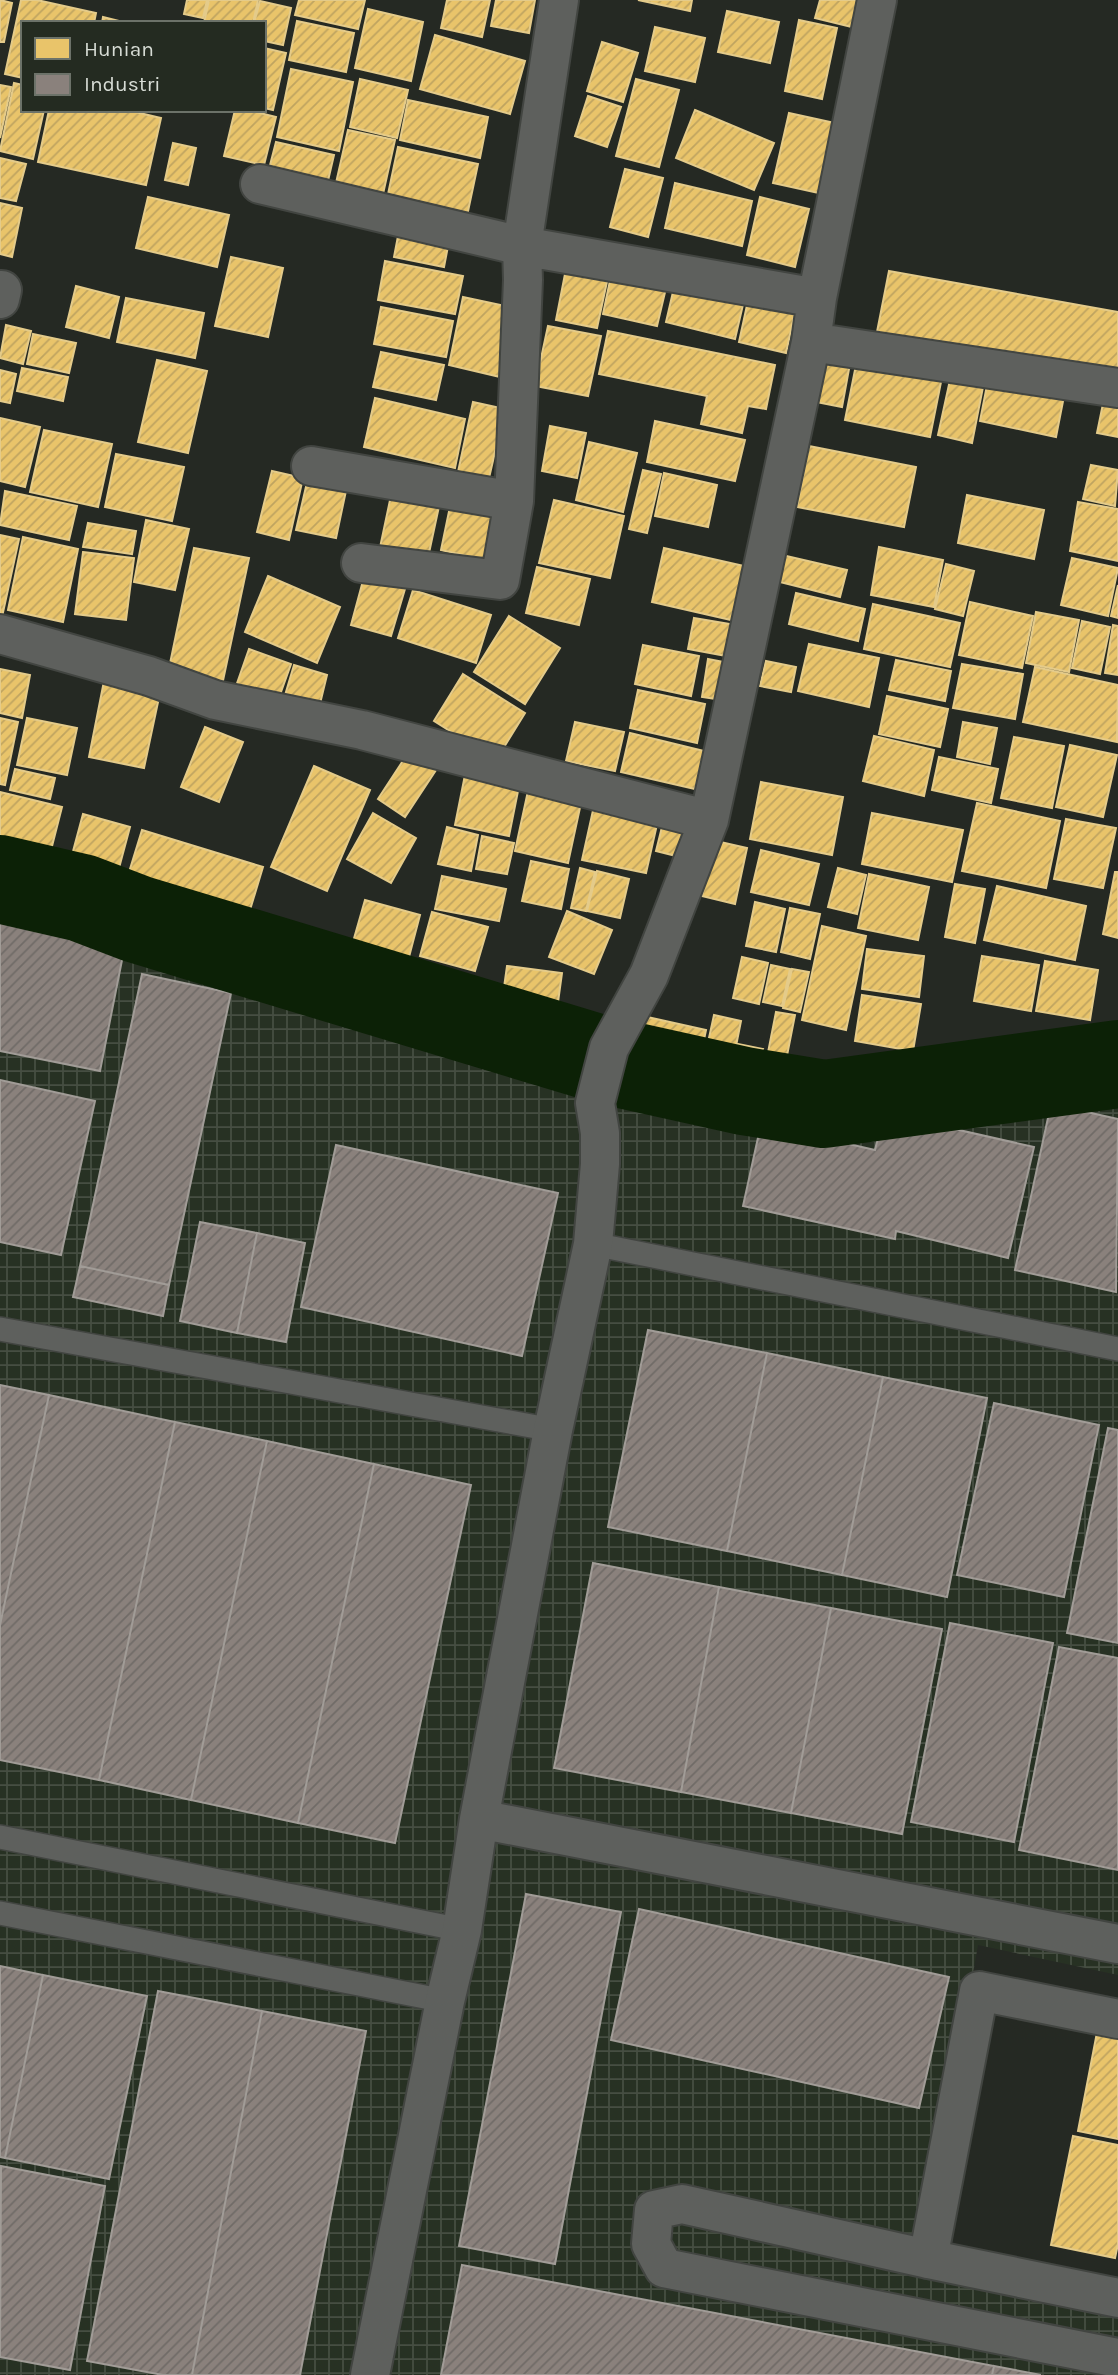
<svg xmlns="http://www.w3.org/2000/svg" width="1118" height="2375" font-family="Karla,sans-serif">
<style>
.industrial{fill:url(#industrial-grid)}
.homes{fill:url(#homes-hatch);stroke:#e4cb8a;stroke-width:2}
.industry{fill:url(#industry-hatch);stroke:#a19c97;stroke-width:2}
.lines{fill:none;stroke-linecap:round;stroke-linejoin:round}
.river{stroke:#0c2106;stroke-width:88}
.service-casing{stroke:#424541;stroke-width:26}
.minor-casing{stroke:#424541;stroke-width:42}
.service{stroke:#5e605d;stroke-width:23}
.minor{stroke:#5e605d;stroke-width:38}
</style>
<defs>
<pattern id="industrial-grid" width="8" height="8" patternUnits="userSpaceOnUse" patternTransform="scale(1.75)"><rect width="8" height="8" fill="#273123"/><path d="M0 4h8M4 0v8" fill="none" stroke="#464e42"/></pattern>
<pattern id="homes-hatch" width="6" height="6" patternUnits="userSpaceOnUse" patternTransform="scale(1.75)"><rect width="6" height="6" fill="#e9c46a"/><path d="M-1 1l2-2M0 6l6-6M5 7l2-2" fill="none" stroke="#bfa460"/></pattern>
<pattern id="industry-hatch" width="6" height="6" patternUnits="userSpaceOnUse" patternTransform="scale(1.75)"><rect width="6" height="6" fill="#8a817c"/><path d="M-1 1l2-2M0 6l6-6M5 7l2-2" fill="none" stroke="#706b67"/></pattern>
</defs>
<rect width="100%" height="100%" fill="#252923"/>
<path class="industrial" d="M 0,903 L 530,1049 L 815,1110 L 1118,1058 L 1118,1975 L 978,1945 L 926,2241 L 1118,2282 L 1118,2375 L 0,2375 Z"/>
<path class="homes" d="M 0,0 L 12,3 L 4,42 L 0,42 Z
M 21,0 L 37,0 L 96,13 L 94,23 L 23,23 L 23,78 L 5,74 Z
M 187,0 L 207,0 L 203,18 L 184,14 Z
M 209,0 L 258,0 L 253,23 L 204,23 Z
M 299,0 L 365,0 L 358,29 L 295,15 Z
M 447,0 L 490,0 L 482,37 L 441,28 Z
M 496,0 L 535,0 L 529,33 L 491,26 Z
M 638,0 L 692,0 L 690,11 Z
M 820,0 L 872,0 L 864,30 L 815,18 Z
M 260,1 L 291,8 L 283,45 L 264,41 L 264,23 L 254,23 Z
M 368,9 L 423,22 L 411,81 L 355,68 Z
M 727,11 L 779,22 L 770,63 L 718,52 Z
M 103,17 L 127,23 L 102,23 Z
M 799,20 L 837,28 L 822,99 L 785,91 Z
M 297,21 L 354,33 L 346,72 L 289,60 Z
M 655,27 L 705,38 L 695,82 L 645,71 Z
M 435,35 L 525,61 L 510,114 L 420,89 Z
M 602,42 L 638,53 L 623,102 L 587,91 Z
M 264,48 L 286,53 L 273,110 L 264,108 Z
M 291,69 L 353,82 L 339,151 L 277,137 Z
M 360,79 L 408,90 L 397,138 L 350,127 Z
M 636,79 L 679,90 L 659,167 L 616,156 Z
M 14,83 L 23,85 L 23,110 L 44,110 L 33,159 L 0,151 Z
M 0,85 L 11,87 L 0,138 Z
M 588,96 L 621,107 L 607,147 L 575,136 Z
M 408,100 L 488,117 L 480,158 L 400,140 Z
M 49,110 L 127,110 L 161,118 L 146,185 L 38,162 Z
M 235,110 L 248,110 L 276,117 L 264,165 L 224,156 Z
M 695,110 L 774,143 L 754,190 L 676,158 Z
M 789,113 L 844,125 L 828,195 L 773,183 Z
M 348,130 L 395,140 L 383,194 L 336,183 Z
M 276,142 L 334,155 L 327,185 L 268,173 Z
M 173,143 L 196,148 L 188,185 L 165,180 Z
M 398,147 L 478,164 L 467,216 L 387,199 Z
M 0,158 L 26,164 L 16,201 L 0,198 Z
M 625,169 L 663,178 L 648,237 L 610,227 Z
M 675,183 L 752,201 L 742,246 L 665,228 Z
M 148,197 L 229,215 L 217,267 L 136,248 Z
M 760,197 L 809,209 L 795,267 L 747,255 Z
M 0,203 L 22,208 L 12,257 L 0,254 Z
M 399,231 L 449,241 L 444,267 L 394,257 Z
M 231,257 L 283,268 L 268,337 L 215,326 Z
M 385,261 L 463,276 L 455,314 L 378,300 Z
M 566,269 L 608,277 L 597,328 L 556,320 Z
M 889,271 L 1118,312 L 1118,380 L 876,337 Z
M 611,276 L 666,288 L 657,326 L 603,314 Z
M 676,279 L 745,296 L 735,339 L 666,322 Z
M 76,286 L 119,297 L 109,338 L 66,327 Z
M 749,296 L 796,307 L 786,353 L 739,342 Z
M 463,297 L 515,308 L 500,377 L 449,365 Z
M 126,298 L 204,313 L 195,358 L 117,342 Z
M 381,307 L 453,321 L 446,357 L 374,344 Z
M 6,325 L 31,331 L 23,364 L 0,358 Z
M 548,326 L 601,336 L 588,396 L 535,386 Z
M 608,331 L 775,365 L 766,409 L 748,406 L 742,433 L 701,424 L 707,396 L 599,374 Z
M 33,334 L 76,343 L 69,373 L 27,364 Z
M 816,351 L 851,358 L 842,407 L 806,400 Z
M 381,352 L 444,365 L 436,400 L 373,387 Z
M 858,355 L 943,372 L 930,437 L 845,420 Z
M 157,360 L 207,371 L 188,453 L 138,442 Z
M 22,368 L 68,377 L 63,401 L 17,391 Z
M 0,370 L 16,374 L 10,403 L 0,401 Z
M 989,375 L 1065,391 L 1056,437 L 980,421 Z
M 950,380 L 983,387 L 972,443 L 938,435 Z
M 1105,394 L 1118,397 L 1118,437 L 1097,433 Z
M 375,398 L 465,419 L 455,468 L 364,447 Z
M 473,402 L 505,409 L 489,478 L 458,472 Z
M 0,418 L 40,427 L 25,487 L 0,481 Z
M 655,421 L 745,440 L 735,481 L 647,462 Z
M 550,426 L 586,433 L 577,478 L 542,471 Z
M 44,430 L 112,444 L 98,507 L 30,492 Z
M 589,442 L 637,453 L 623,512 L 576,500 Z
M 809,446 L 916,467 L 904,527 L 797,507 Z
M 116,454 L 184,467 L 172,521 L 105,507 Z
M 1091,465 L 1118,470 L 1115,506 L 1083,499 Z
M 643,470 L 661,474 L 647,533 L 629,529 Z
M 272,471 L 303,478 L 289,540 L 257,532 Z
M 664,473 L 717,485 L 708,527 L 655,516 Z
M 308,478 L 347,486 L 336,538 L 296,530 Z
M 393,486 L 441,497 L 426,567 L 378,557 Z
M 5,491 L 77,506 L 69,540 L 0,525 Z
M 967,495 L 1044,510 L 1034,559 L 958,543 Z
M 452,497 L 500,507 L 489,561 L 441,550 Z
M 554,500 L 624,516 L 610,578 L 539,563 Z
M 1078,502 L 1118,509 L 1118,561 L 1070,551 Z
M 146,520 L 189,529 L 175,590 L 134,582 Z
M 88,523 L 136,531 L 132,554 L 83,547 Z
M 0,535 L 19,539 L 2,617 L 0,617 Z
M 23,537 L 78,549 L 63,622 L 8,610 Z
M 879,547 L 943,560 L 934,607 L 871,595 Z
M 194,548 L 249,558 L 221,690 L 167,678 Z
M 664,548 L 744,566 L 731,620 L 652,602 Z
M 83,552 L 134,558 L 126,620 L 75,614 Z
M 782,555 L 847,570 L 840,597 L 776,581 Z
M 1072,558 L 1118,568 L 1108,616 L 1061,605 Z
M 946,564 L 974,571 L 963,616 L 935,609 Z
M 537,567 L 590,579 L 579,625 L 526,613 Z
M 268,576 L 340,607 L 317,663 L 245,632 Z
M 364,577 L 405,589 L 391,636 L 351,625 Z
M 1118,585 L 1118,618 L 1111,616 Z
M 413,590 L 491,615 L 476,663 L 398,638 Z
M 796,593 L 865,609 L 858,641 L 789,624 Z
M 970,602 L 1033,616 L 1022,668 L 959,655 Z
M 873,604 L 960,623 L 950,667 L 864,649 Z
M 1036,612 L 1079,620 L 1069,672 L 1026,663 Z
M 509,616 L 560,648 L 525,704 L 474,672 Z
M 694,618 L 742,626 L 737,658 L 688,649 Z
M 1082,621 L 1110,627 L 1100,674 L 1072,668 Z
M 1113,625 L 1118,626 L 1118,675 L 1105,673 Z
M 809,644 L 879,658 L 869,707 L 798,691 Z
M 643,645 L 699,656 L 691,696 L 635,684 Z
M 249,649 L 291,664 L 277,703 L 235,689 Z
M 708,659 L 729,663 L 723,700 L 702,697 Z
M 896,660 L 951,671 L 945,701 L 889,690 Z
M 766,661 L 796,667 L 791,692 L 760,686 Z
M 962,664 L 1023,674 L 1015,719 L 953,708 Z
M 294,665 L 327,675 L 318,712 L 283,702 Z
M 1035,667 L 1118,685 L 1117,742 L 1023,722 Z
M 0,669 L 30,675 L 22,718 L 0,713 Z
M 463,674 L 525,713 L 496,760 L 434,721 Z
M 105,676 L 161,688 L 144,768 L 89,757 Z
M 638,690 L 705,704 L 697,743 L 630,728 Z
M 887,696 L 948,709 L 940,747 L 879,734 Z
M 0,718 L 18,722 L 5,785 L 0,784 Z
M 27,718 L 77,728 L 67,775 L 17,765 Z
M 575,722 L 624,732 L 615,771 L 566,761 Z
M 963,722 L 997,728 L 990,764 L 957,757 Z
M 205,727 L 243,742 L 219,802 L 181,787 Z
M 630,733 L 704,751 L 695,789 L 621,772 Z
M 874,736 L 934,750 L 924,796 L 863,781 Z
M 1014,737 L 1064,746 L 1052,808 L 1001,798 Z
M 1070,745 L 1117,755 L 1103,817 L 1056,807 Z
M 410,750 L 438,767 L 405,817 L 378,799 Z
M 939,757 L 998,769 L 991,803 L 932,790 Z
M 314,766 L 370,790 L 327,891 L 271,867 Z
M 15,769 L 55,778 L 50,799 L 10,790 Z
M 465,775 L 519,786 L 509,836 L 455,825 Z
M 761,782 L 843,797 L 832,855 L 750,839 Z
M 528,791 L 581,803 L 568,863 L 515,851 Z
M 0,792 L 62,807 L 50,854 L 0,841 Z
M 977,803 L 1060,821 L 1046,888 L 962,871 Z
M 594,806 L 658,820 L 646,873 L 582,860 Z
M 373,813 L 416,838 L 391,883 L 347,859 Z
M 872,813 L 963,830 L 952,882 L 862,864 Z
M 83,814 L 130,827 L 115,883 L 68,870 Z
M 664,819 L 692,825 L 684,858 L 656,851 Z
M 1066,819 L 1116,828 L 1103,888 L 1054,879 Z
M 447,827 L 478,835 L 471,871 L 438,864 Z
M 142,830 L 263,867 L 243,933 L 122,895 Z
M 482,836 L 514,843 L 507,874 L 476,869 Z
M 716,841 L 747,848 L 735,904 L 702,896 Z
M 761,850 L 819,864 L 809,905 L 751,892 Z
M 531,861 L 569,869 L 561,909 L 522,901 Z
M 580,868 L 595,872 L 586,911 L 571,908 Z
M 838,868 L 866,875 L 857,914 L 828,907 Z
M 597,871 L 629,879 L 620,918 L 587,911 Z
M 1115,872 L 1118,872 L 1118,938 L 1103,934 Z
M 869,874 L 929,887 L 918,940 L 858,928 Z
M 442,876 L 506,889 L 499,921 L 435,909 Z
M 955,884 L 985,889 L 975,943 L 945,937 Z
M 997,886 L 1086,906 L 1075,960 L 984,940 Z
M 365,900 L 420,915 L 409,957 L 353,942 Z
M 755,902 L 785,909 L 776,952 L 746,946 Z
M 790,908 L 820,914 L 810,959 L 781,952 Z
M 567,911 L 612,930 L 594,974 L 549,957 Z
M 432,912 L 488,927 L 475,971 L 420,956 Z
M 822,926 L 866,936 L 846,1030 L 802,1020 Z
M 867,949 L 924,956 L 919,997 L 862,989 Z
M 982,956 L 1039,965 L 1031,1011 L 974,1001 Z
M 742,957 L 768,963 L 759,1004 L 733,998 Z
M 1045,961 L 1098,970 L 1090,1020 L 1036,1011 Z
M 771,965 L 790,969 L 782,1006 L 763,1002 Z
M 507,966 L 562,973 L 555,1024 L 500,1016 Z
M 792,969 L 809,972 L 800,1012 L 783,1008 Z
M 862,995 L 921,1004 L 913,1051 L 855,1041 Z
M 776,1012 L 795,1015 L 780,1091 L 761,1088 Z
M 634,1014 L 706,1030 L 697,1074 L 624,1058 Z
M 714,1015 L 741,1021 L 732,1066 L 704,1061 Z
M 738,1044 L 763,1049 L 758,1070 L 733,1064 Z
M 1099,2022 L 1118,2026 L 1118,2139 L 1078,2131 Z
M 1073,2136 L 1118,2145 L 1118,2244 L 1115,2258 L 1051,2245 Z"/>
<path class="industry" d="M 0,920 L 125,945 L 100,1071 L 0,1051 Z
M 142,974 L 231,993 L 169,1285 L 80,1266 Z
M 0,1080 L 95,1101 L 61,1255 L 0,1242 Z
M 1051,1104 L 1118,1119 L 1116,1292 L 1015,1270 Z
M 884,1113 L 1034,1147 L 1008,1258 L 896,1231 L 895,1239 L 743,1206 L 761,1124 L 875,1150 Z
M 336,1145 L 558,1193 L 522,1356 L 301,1307 Z
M 200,1222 L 257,1233 L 237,1333 L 180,1321 Z
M 257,1233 L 305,1243 L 286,1342 L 237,1333 Z
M 80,1266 L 169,1285 L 163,1316 L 73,1297 Z
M 648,1330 L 767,1353 L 727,1551 L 608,1527 Z
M 767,1353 L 883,1377 L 842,1575 L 727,1551 Z
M 883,1377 L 987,1398 L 947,1597 L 842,1575 Z
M 0,1385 L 49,1395 L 0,1625 Z
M 49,1395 L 175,1422 L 99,1780 L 0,1760 L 0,1625 Z
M 994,1403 L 1099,1425 L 1064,1597 L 957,1575 Z
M 175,1422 L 267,1441 L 191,1800 L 99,1780 Z
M 1108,1428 L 1118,1430 L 1118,1643 L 1067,1633 Z
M 267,1441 L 374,1464 L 298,1823 L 191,1800 Z
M 374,1464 L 471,1485 L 395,1843 L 298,1823 Z
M 593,1563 L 719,1587 L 681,1792 L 554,1768 Z
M 719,1587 L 831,1608 L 791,1813 L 681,1792 Z
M 831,1608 L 942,1629 L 902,1834 L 791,1813 Z
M 950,1623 L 1053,1643 L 1014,1842 L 911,1822 Z
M 1059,1647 L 1118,1658 L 1118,1870 L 1019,1850 Z
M 526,1894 L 621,1912 L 555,2264 L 459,2246 Z
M 639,1909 L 949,1977 L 919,2108 L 611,2040 Z
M 0,1966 L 43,1975 L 5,2158 L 0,2157 Z
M 43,1975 L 147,1996 L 109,2179 L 5,2158 Z
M 158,1991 L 262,2011 L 192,2375 L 163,2375 L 87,2361 Z
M 262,2011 L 366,2031 L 300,2375 L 192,2375 Z
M 1,2166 L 105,2186 L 70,2370 L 0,2357 Z
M 462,2265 L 994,2366 L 992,2375 L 441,2375 Z
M 994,2366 L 1041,2375 L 992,2375 Z"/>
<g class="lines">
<path class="river" d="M 0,879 L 82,898 L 137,919 L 604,1060 L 744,1091 L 824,1104 L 1118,1064"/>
<defs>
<path id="service" d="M 593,1244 L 1118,1349
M 0,1329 L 553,1430
M 0,1837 L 462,1930
M 0,1913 L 445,2001"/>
<path id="minor" d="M 260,184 L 522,246 L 817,298
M 0,299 L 2,290
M 811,342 L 1118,388
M 311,466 L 514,501
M 361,563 L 500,580 L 514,501 L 523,280 L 522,246 L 559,0
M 0,634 L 149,676 L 215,700 L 362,730 L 709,820
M 479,1819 L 1118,1944
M 928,2259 L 979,1991 L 1118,2019
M 1118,2298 L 928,2259 L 682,2204 L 654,2210 L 651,2244 L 664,2268 L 1118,2358
M 370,2375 L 445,2001 L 462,1930 L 479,1819 L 553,1430 L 593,1244 L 600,1164 L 600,1133 L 595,1103 L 609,1048 L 649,975 L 709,820 L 811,342 L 817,298 L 877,0"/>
</defs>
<use href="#service" class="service-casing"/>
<use href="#minor" class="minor-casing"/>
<use href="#service" class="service"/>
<use href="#minor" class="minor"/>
</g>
<rect x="21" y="21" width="245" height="91" fill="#242b21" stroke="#6c7269" stroke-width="2"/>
<rect x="35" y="38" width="35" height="21" fill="#e9c46a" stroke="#6c7269" stroke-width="2"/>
<text x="84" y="56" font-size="21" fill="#d7dcd5">Hunian</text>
<rect x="35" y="74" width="35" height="21" fill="#8a817c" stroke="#6c7269" stroke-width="2"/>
<text x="84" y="91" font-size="21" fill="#d7dcd5">Industri</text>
</svg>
